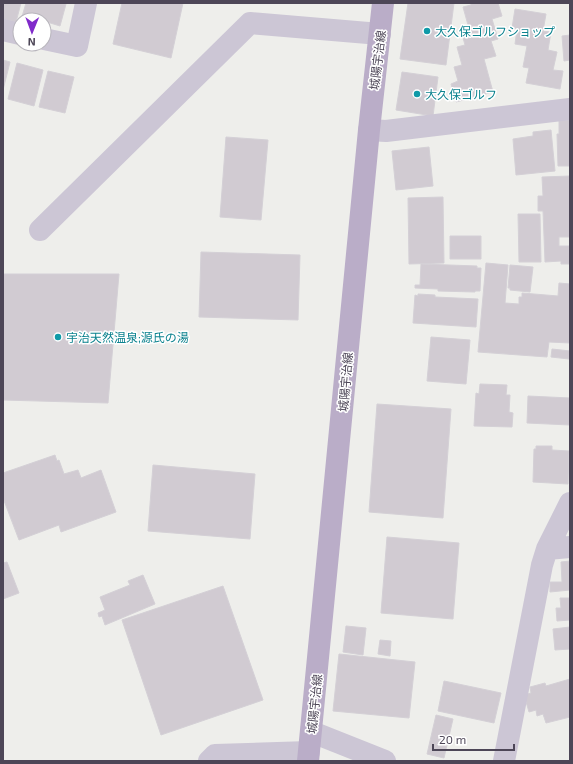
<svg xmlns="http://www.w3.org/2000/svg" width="573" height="764" font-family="'Exo 2','Noto Sans JP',sans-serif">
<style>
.building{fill:#d1cbd2;stroke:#d4d0d6}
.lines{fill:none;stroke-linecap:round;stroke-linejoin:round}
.minor{stroke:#ccc6d5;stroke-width:22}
.major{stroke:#baadc8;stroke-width:22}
.culture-dot{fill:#0f9aa8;stroke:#fff;stroke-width:1.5}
.labels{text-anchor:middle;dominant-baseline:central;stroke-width:3;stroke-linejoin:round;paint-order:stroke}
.culture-label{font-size:12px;fill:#0d838f;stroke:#fff;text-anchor:start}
.street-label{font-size:12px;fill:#4d4657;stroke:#fff}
</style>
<rect width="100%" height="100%" fill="#eeeeeb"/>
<path class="building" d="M 3,3 L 21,3 L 16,22 L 3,19 Z
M 26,3 L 66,4 L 60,26 L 44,21 L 44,20 L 21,20 Z
M 122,3 L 183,3 L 171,58 L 113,44 Z
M 408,3 L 454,3 L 446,65 L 400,59 Z
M 471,3 L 498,3 L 502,16 L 492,19 L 498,39 L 491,41 L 496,56 L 484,59 L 493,92 L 456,102 L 451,84 L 458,81 L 454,67 L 462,65 L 457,47 L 465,45 L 460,27 L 468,25 L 463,7 L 471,5 Z
M 515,9 L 546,14 L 543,31 L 551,32 L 548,50 L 557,52 L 553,70 L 563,71 L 560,89 L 526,83 L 529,68 L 523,67 L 527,46 L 515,44 L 517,29 L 512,28 Z
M 570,35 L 570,60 L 564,61 L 562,36 Z
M 3,60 L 10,62 L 3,90 Z
M 17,63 L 43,70 L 34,106 L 8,99 Z
M 48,71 L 74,77 L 65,113 L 39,107 Z
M 402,72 L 438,77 L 433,116 L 396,110 Z
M 570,120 L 570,166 L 558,166 L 557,134 L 559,134 L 559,121 Z
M 551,130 L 555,171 L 516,175 L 513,139 L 533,136 L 533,132 Z
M 226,137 L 268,140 L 261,220 L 220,217 Z
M 429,147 L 433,186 L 396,190 L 392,151 Z
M 570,176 L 570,237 L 559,237 L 559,246 L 569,246 L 570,264 L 561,264 L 561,261 L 545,262 L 543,211 L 538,211 L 538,196 L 543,196 L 542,177 Z
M 443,197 L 444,263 L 409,264 L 408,198 Z
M 518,214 L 540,214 L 541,262 L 519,262 Z
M 450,236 L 481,236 L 481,259 L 450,259 Z
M 201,252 L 300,255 L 298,320 L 199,317 Z
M 486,263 L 508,265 L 505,303 L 519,304 L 519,297 L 522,297 L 522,293 L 558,296 L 559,283 L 570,284 L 570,343 L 549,342 L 547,357 L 478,352 Z
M 421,264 L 477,266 L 477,268 L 481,268 L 480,291 L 475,291 L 475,292 L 438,291 L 438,289 L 415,288 L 415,285 L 420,285 Z
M 510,265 L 533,267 L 530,292 L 510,290 L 510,288 L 508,288 Z
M 3,274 L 119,274 L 108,403 L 3,400 Z
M 418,294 L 435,295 L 435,297 L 478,299 L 476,327 L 413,323 L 415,295 L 418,296 Z
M 431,337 L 470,340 L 466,384 L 427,381 Z
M 552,349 L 570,351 L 569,359 L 551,357 Z
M 480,384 L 507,385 L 506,395 L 510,395 L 509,412 L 513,413 L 512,427 L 474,426 L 476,393 L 479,394 Z
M 528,396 L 570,398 L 570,425 L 527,423 Z
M 377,404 L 451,409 L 443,518 L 369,512 Z
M 536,446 L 552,446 L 552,450 L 569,451 L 568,484 L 533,482 L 534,449 L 536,449 Z
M 55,455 L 57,461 L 59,460 L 64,474 L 78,470 L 81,478 L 101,470 L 116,512 L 61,532 L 59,525 L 19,540 L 3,498 L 3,473 Z
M 153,465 L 255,474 L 250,539 L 148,531 Z
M 387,537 L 459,543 L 453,619 L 381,613 Z
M 570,561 L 570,590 L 550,592 L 550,582 L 562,582 L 561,562 Z
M 7,562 L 19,593 L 3,599 L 3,563 Z
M 143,575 L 155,604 L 105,625 L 102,616 L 99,617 L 98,613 L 105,610 L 100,597 L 130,585 L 128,581 Z
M 223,586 L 263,700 L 161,735 L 122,620 Z
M 560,598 L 570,598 L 570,620 L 557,621 L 556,608 L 561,608 Z
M 346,626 L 366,628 L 363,655 L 343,652 Z
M 570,627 L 570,649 L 555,650 L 553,629 Z
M 380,640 L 391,641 L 390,656 L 378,654 Z
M 339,654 L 415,662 L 409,718 L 333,711 Z
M 570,679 L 570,717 L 546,723 L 543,714 L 537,716 L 536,710 L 529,712 L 524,695 L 531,693 L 530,687 L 545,683 L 546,686 Z
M 444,681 L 501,693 L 494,723 L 438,711 Z
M 436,715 L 453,719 L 444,758 L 427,754 Z"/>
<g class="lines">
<path class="minor" d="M 3,30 L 20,34
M 44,39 L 77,46 L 86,3
M 369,130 L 386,131 L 570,109
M 40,230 L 250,23 L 380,34
M 547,549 L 570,547
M 312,732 L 385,761
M 209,761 L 215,755 L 309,752
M 504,761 L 542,565 L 547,549 L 570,503"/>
<path class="major" d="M 308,761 L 369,130 L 383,3"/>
</g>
<g class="culture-dot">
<circle cx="427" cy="31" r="4"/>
<circle cx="417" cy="94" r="4"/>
<circle cx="58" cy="337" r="4"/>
</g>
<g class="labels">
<g class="culture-label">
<text x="435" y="31">大久保ゴルフショップ</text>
<text x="425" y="94">大久保ゴルフ</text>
<text x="66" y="337">宇治天然温泉;源氏の湯</text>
</g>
<g class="street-label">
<text transform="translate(377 60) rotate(-83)">城陽宇治線</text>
<text transform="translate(345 382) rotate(-85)">城陽宇治線</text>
<text transform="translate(314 704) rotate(-84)">城陽宇治線</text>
</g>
</g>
<rect width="573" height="764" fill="none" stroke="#4d4657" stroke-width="8"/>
<g transform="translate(32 32) rotate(181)"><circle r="19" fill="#ffffff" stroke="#b8b5bc"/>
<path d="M0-3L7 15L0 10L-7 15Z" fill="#802aca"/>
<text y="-6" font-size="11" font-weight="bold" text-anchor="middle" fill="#4d4657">N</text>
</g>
<path d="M433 744v6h81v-6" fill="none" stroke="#4d4657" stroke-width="2"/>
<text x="439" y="744" font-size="12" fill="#4d4657" stroke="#ffffff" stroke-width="3" paint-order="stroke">20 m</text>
</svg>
